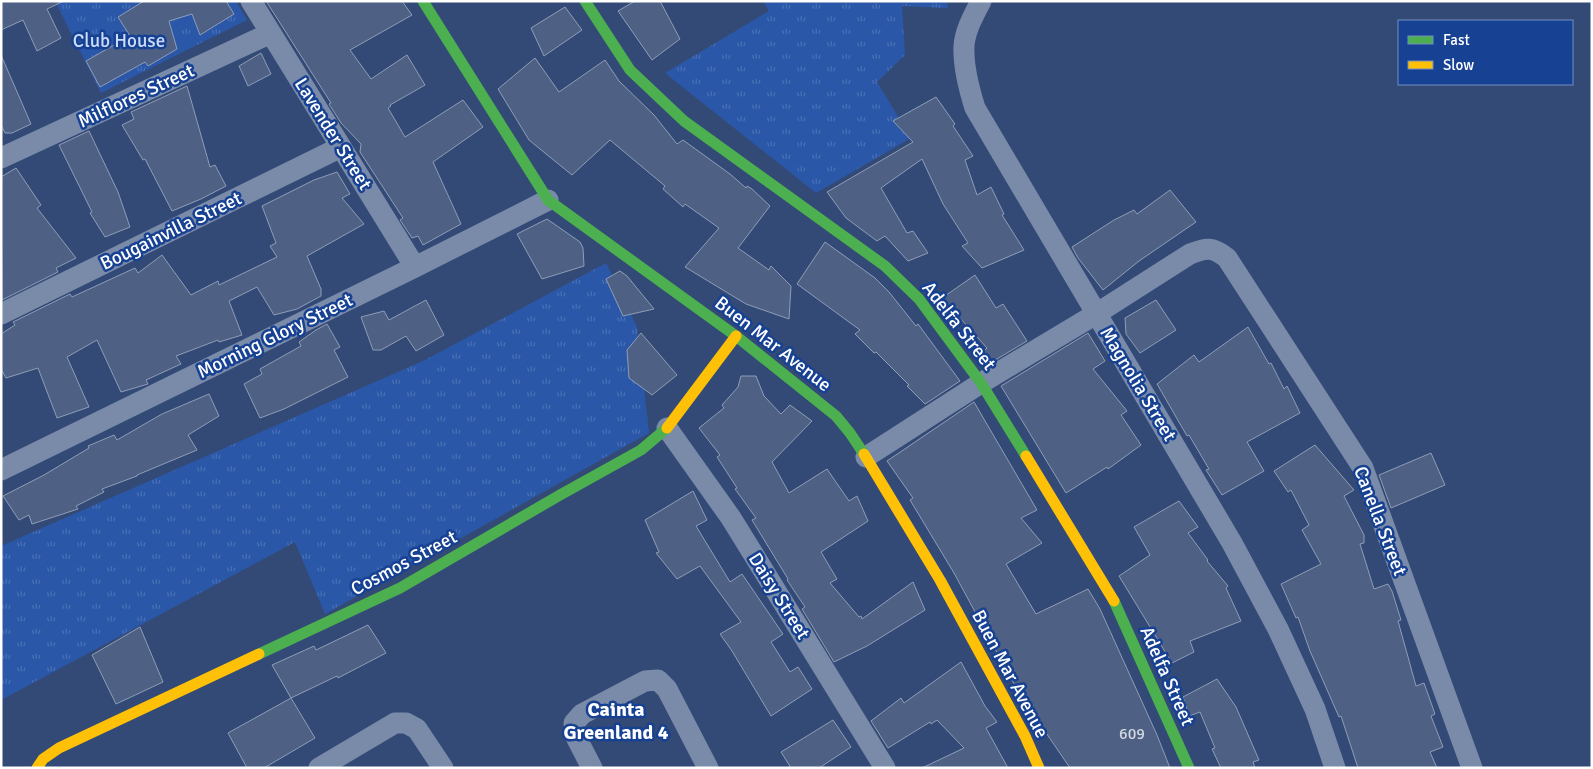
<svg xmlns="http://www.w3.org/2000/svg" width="1593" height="769" font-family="Signika,sans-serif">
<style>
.grass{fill:url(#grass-tufts)}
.building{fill:#4e6184;stroke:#8f9db7}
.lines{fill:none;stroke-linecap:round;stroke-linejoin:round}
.street{stroke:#7a8ba9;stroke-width:21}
.fast{stroke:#4caf50;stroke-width:11}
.slow{stroke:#ffc107;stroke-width:11}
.labels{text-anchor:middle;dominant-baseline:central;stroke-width:5;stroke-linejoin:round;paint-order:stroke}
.number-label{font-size:16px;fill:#d3d8e0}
.park-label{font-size:19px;fill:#ccddfb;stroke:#174192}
.street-label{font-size:19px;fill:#fff;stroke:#174192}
.neighbourhood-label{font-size:20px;font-weight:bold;fill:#fff;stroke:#174192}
</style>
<defs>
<pattern id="grass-tufts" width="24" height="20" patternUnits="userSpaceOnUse" patternTransform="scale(1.25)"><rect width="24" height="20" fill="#2a57a8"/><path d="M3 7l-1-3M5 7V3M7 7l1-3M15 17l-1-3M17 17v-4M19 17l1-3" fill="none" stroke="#4a70b5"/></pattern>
</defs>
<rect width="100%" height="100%" fill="#334a76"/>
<path class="grass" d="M 55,1 L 236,1 L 247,20 L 101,93 Z
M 763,1 L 947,1 L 948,8 L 902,6 L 905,55 L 877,82 L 911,138 L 816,193 L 665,73 L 769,11 Z
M 606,263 L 637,327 L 649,433 L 325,614 L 295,542 L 1,700 L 1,546 L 423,361 Z"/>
<path class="building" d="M 1,1 L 64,1 L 47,9 L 61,38 L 37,51 L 23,20 L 1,30 Z
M 144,1 L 226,1 L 234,14 L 200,35 L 192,14 L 169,21 L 177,49 L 148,66 L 145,62 L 100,87 L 86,61 L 130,36 L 118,17 Z
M 266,1 L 402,1 L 412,15 L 350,50 L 371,79 L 407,55 L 425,85 L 390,105 L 391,106 L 388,108 L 405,137 L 463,100 L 483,127 L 433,162 L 461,224 L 423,245 L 418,236 L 412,238 L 400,220 L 403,218 L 360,152 L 361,144 L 341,123 L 329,104 L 331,103 Z
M 635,1 L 660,1 L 680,39 L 652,60 L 618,11 Z
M 565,7 L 582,30 L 544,56 L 531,28 Z
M 261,53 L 271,74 L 248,86 L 239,66 Z
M 1,55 L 31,124 L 12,133 L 5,133 L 1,125 Z
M 535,58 L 559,92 L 605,60 L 619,81 L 654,115 L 677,144 L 683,140 L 730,174 L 746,188 L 747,186 L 752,189 L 770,206 L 738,248 L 769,270 L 771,266 L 791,286 L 789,319 L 746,304 L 685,267 L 719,228 L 685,204 L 683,207 L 663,189 L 665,186 L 610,140 L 572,175 L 529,140 L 498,89 Z
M 187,86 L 210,167 L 215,165 L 226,186 L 201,199 L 172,211 L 145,159 L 143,160 L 122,125 L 134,119 L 131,112 Z
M 936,97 L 955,124 L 953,126 L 973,156 L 965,160 L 977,195 L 991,187 L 1004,214 L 1002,215 L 1024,250 L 982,268 L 962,246 L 968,243 L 943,204 L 922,159 L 881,188 L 907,233 L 913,231 L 928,253 L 908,261 L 885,236 L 877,241 L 846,218 L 827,192 L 913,142 L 893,121 Z
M 89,131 L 118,192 L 130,227 L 105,237 L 90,213 L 92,212 L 59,145 Z
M 16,168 L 41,205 L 37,208 L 76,258 L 56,268 L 58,272 L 2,300 L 1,177 Z
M 337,172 L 350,194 L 342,198 L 364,224 L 307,256 L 321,289 L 321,296 L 297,309 L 274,315 L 257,287 L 229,301 L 242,335 L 219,342 L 218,340 L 176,356 L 181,364 L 146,380 L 148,384 L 121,392 L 97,340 L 67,357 L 89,407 L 57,418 L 38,368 L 6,378 L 1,369 L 1,334 L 15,325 L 13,322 L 70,294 L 72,297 L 135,268 L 138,273 L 162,255 L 191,295 L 218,281 L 219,285 L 277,257 L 270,246 L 276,243 L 262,206 L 314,180 Z
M 1170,190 L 1196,222 L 1139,261 L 1103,290 L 1078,258 L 1072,247 L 1114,220 L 1134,210 L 1137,214 Z
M 547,219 L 580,242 L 583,248 L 584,266 L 542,279 L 517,234 Z
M 825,242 L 875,278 L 889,292 L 916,326 L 918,324 L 960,381 L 925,404 L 907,386 L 909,385 L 876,352 L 874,353 L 855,334 L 860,330 L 797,284 Z
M 620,271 L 627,276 L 654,309 L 623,316 L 606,279 Z
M 975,275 L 996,308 L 1003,304 L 1027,341 L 987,365 L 980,355 L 987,348 L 942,298 Z
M 426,300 L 444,335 L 416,351 L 406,336 L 381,350 L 373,350 L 361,317 L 384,311 L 389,320 Z
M 1156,300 L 1176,330 L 1140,353 L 1126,334 L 1125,318 Z
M 327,324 L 340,347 L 334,350 L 348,377 L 284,409 L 260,418 L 244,384 L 262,374 L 260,369 L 301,346 L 299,342 L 316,330 Z
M 1248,327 L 1269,364 L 1271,363 L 1284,389 L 1287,386 L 1300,413 L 1247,442 L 1264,471 L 1222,495 L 1206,470 L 1209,469 L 1189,435 L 1187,436 L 1157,384 L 1194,355 L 1199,362 Z
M 641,333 L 677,375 L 652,395 L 629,378 L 627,350 Z
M 1088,333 L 1105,361 L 1093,369 L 1127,411 L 1121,415 L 1141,445 L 1108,469 L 1107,467 L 1066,493 L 1001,386 Z
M 741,376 L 756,376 L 764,396 L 781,414 L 790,405 L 812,421 L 772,462 L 789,493 L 827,469 L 849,501 L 857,496 L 868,521 L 821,552 L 837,579 L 830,583 L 859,617 L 861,616 L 862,619 L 913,582 L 925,610 L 867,646 L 834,662 L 802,609 L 805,607 L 787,580 L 788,579 L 752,520 L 756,518 L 735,489 L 737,488 L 717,457 L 720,455 L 699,428 L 724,408 L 722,405 L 738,387 Z
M 209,394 L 219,416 L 188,435 L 197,450 L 137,475 L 137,476 L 102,489 L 104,492 L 76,506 L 78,509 L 32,524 L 29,515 L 19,520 L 3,496 L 44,475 L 89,448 L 88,446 L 114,435 L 117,440 L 162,414 Z
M 974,402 L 1037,510 L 1021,518 L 1042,543 L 1006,564 L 1036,614 L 1088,589 L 1100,609 L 1157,735 L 1170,768 L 1070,768 L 1019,693 L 954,573 L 910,500 L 913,498 L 887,461 Z
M 1315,445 L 1354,490 L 1344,496 L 1364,535 L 1364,543 L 1360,544 L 1374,589 L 1388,584 L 1392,591 L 1401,620 L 1398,621 L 1416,686 L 1424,683 L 1435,714 L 1431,716 L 1443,747 L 1430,752 L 1437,768 L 1358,768 L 1341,716 L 1339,717 L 1310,651 L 1298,617 L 1296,618 L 1281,584 L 1321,564 L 1302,530 L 1309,525 L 1291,490 L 1288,492 L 1274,471 Z
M 1431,453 L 1445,485 L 1391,508 L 1379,475 Z
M 693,491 L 707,520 L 696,526 L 730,582 L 742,574 L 783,634 L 771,642 L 790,672 L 798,667 L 812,689 L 771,716 L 732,651 L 720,634 L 741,622 L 700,566 L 677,579 L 656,553 L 659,552 L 645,520 Z
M 1179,501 L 1198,527 L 1188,533 L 1208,560 L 1207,561 L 1228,586 L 1226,588 L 1241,621 L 1190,641 L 1194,652 L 1172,663 L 1119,576 L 1150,555 L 1134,527 Z
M 368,625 L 386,653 L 338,678 L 337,676 L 291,698 L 272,665 L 314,646 L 316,650 Z
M 140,627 L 163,682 L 116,704 L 92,655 Z
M 961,662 L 985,706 L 997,722 L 986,728 L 1008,768 L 922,768 L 964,748 L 937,720 L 931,724 L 930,722 L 888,748 L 871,721 L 901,698 L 904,703 Z
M 1217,679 L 1236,707 L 1259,760 L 1253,762 L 1255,768 L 1221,768 L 1212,749 L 1215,748 L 1200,712 L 1189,716 L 1183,697 Z
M 291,698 L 315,738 L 264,768 L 247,768 L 228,733 Z
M 833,720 L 851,747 L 819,768 L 791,768 L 781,752 Z"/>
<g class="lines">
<path class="street" d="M 251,1 L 415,267
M 981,1 C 974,15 965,30 964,46 C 963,67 969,89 975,108 L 1232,543 L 1278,629 L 1315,709 L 1335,768
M 1,158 L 271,33
M 1,314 L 341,147
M 667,428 L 731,518 L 885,768
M 866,457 L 981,383 L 1096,314 L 1190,254 C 1207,247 1213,247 1227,258 L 1363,468 L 1472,768
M 1,470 L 415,267 L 548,200
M 319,768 L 395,723 L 406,723 L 417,729 L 443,768
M 592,768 L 575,735 L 574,723 L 582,714 L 645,681 L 658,680 L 667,689 L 708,768"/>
<path class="fast" d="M 423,1 L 548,200 L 736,336 L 836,416 L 850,433 L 864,454
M 585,1 L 630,70 L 684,121 L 885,266 L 919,299 L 981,383 L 1026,456
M 1114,601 L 1189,768
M 259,654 L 400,588 L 560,495 L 641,450 L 667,428"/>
<path class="slow" d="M 667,428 L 736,336
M 864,454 L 940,580 L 1025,736 L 1039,768
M 1026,456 L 1114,601
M 37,768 L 43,759 L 59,748 L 259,654"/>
</g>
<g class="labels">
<g class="number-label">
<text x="1132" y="734">609</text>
</g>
<g class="park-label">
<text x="119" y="41">Club House</text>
</g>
<g class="street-label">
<text transform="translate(136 96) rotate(-25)">Milflores Street</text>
<text transform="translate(333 134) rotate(58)">Lavender Street</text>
<text transform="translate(171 231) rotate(-26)">Bougainvilla Street</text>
<text transform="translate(959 326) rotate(52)">Adelfa Street</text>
<text transform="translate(275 336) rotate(-26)">Morning Glory Street</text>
<text transform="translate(773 344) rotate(38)">Buen Mar Avenue</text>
<text transform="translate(1138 384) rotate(59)">Magnolia Street</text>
<text transform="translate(1380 521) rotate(69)">Canella Street</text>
<text transform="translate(404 563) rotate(-28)">Cosmos Street</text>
<text transform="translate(779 596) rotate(58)">Daisy Street</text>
<text transform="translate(1010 674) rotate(62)">Buen Mar Avenue</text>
<text transform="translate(1167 676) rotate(66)">Adelfa Street</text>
</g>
<g class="neighbourhood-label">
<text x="616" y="709">Cainta<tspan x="616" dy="23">Greenland 4</tspan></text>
</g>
</g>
<rect width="1593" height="769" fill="none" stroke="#ffffff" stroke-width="5"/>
<rect x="1398" y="20" width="175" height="65" fill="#174192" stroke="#748dbe"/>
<rect x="1408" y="36" width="25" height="8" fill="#4caf50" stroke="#748dbe"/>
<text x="1443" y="45" font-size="15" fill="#ffffff">Fast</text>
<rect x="1408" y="61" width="25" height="8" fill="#ffc107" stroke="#748dbe"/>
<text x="1443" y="70" font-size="15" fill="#ffffff">Slow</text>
</svg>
